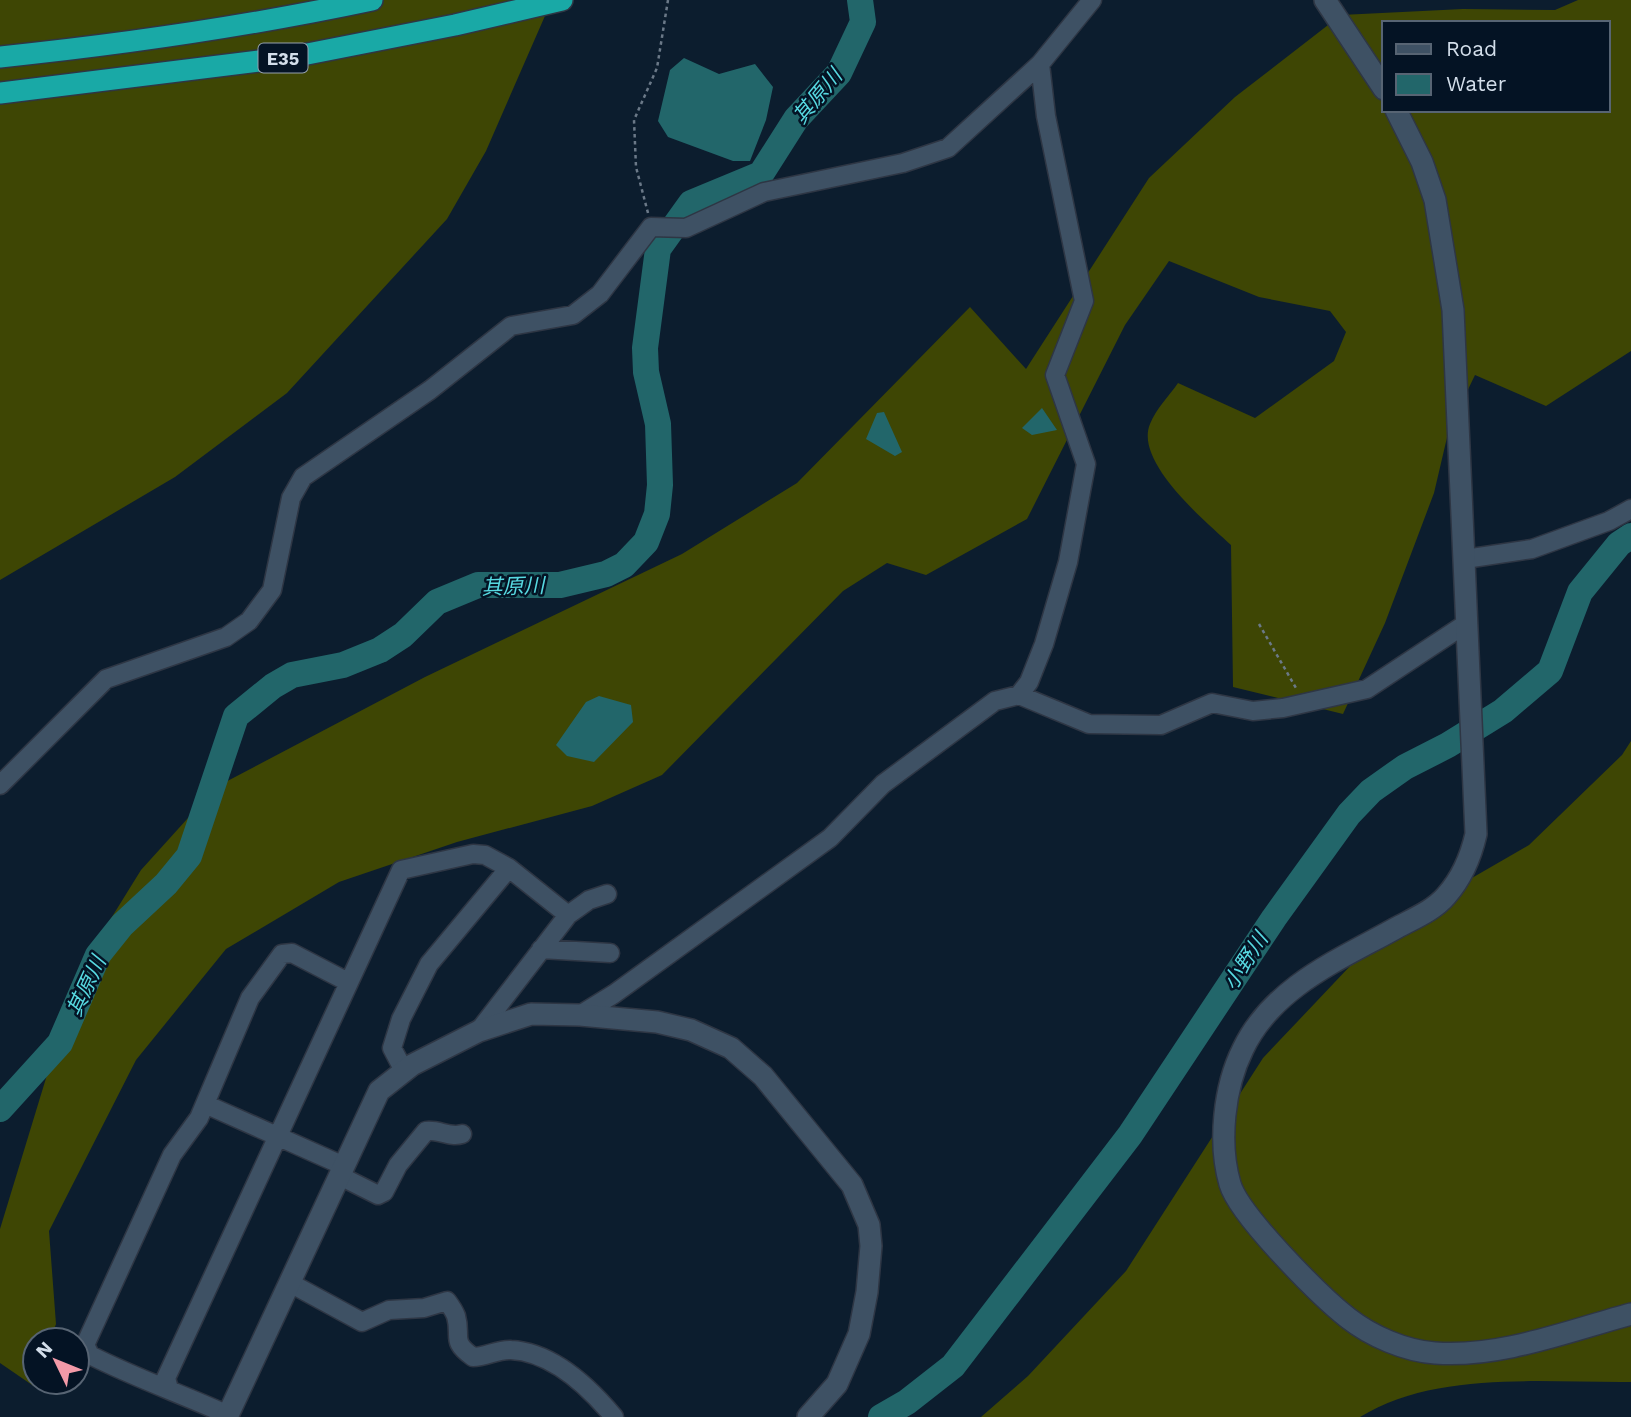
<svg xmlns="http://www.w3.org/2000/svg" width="1631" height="1417" font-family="'Work Sans','Noto Sans JP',sans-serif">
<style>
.forest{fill:#3e4604;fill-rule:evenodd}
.water{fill:#22666a}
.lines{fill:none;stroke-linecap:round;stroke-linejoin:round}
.river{stroke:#22666a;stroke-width:26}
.street-casing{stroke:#2e3644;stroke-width:21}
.secondary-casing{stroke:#2e3644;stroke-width:24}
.highway-casing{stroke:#2e3644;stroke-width:24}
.path{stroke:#6b7988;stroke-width:2.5;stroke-dasharray:3.5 3.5;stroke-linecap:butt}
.street{stroke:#3e5164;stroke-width:18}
.secondary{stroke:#3e5164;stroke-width:21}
.highway{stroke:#19a9a6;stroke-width:21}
.labels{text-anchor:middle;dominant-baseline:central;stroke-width:5;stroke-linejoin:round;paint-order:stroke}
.shield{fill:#041324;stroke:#95a1af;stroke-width:2}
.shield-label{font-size:18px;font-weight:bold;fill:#d3deea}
.water-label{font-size:21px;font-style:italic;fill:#57d9e1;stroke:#041324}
</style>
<rect width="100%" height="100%" fill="#0c1d2e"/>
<path class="forest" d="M 0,0 L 556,0 L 548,9 L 486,151 L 447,219 L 287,393 L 175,477 L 0,580 Z
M 1578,0 L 1631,0 L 1631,351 L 1546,406 L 1475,375 L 1449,429 L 1434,493 L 1385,623 L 1343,714 L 1233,687 L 1231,545 C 1206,522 1134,462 1150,424 C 1156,409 1169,396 1178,383 L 1255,418 L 1334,361 L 1346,332 L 1330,311 L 1259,297 L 1169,261 L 1125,325 L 1027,519 L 926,575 L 887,563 L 843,591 L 662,775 L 592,806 L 457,842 L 339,882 L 226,949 L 136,1060 L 49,1231 L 56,1324 L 50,1340 L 35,1340 L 35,1387 L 0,1363 L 0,1229 L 79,970 L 141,870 L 216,787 L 425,677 L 682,554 L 797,483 L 970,307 L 1026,369 L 1149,178 L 1235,97 L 1341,15 L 1463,9 L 1555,10 ZM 1384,23 L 1608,23 L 1608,110 L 1384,110 Z
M 1631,741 L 1631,1382 C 1544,1383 1436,1370 1360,1417 L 981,1417 L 1028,1376 L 1126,1271 L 1263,1058 L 1387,927 L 1529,845 L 1622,755 Z"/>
<path class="water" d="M 684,58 L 719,74 L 755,64 L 773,87 L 766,120 L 750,161 L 733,161 L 668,137 L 658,121 L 670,70 Z
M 1042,408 L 1057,430 L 1032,435 L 1022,428 Z
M 884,412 L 902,452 L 895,456 L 866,439 L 877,413 Z
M 599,696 L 631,705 L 633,722 L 594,762 L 567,756 L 556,745 L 586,702 Z"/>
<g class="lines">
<path class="river" d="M 0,1109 L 60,1043 L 98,955 L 122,925 L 166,884 L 189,856 L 236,716 L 273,686 L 292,675 L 343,665 L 380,650 L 403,635 L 437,602 L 478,585 L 560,585 L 606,574 L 624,565 L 646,542 L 657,514 L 660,485 L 658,424 L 646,372 L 645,348 L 658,249 L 691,203 L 761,174 L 796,119 L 839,73 L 863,22 L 860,0
M 881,1417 L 907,1402 L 953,1366 L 1130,1135 L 1274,918 L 1349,814 L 1371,791 L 1405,767 L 1448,745 L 1503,711 L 1550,671 L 1580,592 L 1619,544 L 1631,536"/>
<defs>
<path id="street" d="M 1465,559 L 1532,549 L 1609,521 L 1631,509
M 1019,695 L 1029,682 L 1044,644 L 1068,562 L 1086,464 L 1055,375 L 1084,301 L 1046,116 L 1040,64
M 0,785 L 106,679 L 226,637 L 249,621 L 272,590 L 291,498 L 303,477 L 430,390 L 511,326 L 573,315 L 600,294 L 651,227 L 686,228 L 764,192 L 903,163 L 948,148 L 1040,64 L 1092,0
M 568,915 L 589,900 L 607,894
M 541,949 L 610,953
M 580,1015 L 614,994 L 830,838 L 883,784 L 995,701 L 1019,695 L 1089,724 L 1161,725 L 1212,703 L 1253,711 L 1283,708 L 1367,689 L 1467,623
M 404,1071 L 392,1048 L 401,1019 L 429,964 L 509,868
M 205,1104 L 344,1166
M 340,1176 L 378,1195 L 384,1192 L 398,1165 L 426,1131 C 438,1129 450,1138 462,1134
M 290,1283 L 362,1322 L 389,1310 L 424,1308 L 447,1301 C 450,1305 454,1311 456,1316 C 462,1337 450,1341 473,1357 C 486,1357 498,1349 511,1350 C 552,1352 589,1387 614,1417
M 169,1389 L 166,1378 L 401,870 L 473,854 L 485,855 L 509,868 L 568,915 L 478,1032
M 228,1415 C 182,1394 135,1378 90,1355 L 85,1345 L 172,1155 L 199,1118 L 250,998 L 282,954 L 292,953 L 348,982"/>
<path id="secondary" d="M 1325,0 L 1384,89
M 1396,110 L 1422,162 L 1435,200 L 1453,310 L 1476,834 C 1471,856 1462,878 1446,896 C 1434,910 1415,918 1398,927 C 1341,959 1273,986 1243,1049 C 1224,1087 1218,1143 1230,1184 C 1239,1215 1320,1296 1348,1318 C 1371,1336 1405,1351 1435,1353 C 1500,1358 1568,1331 1631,1314
M 227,1417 L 379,1091 L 412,1065 L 479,1031 L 531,1014 L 580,1015 L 657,1022 L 691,1030 L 731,1048 L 763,1076 L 852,1185 L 869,1225 L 871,1246 L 867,1292 L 859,1334 L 837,1384 L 808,1417"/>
<path id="highway" d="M 0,57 C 126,44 249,26 372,0
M 0,93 L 292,57 L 455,25 L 562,0"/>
</defs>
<use href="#street" class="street-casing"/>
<use href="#secondary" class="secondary-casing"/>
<use href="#highway" class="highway-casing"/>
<path class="path" d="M 648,213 L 636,167 L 634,120 L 657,68 L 668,0
M 1259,624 L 1296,688"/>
<use href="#street" class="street"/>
<use href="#secondary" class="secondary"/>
<use href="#highway" class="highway"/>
</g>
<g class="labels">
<rect class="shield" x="258.5" y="43.5" width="49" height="29" rx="5"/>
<g class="shield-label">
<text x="283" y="58">E35</text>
</g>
<g class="water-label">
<text transform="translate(817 96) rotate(-50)">其原川</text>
<text transform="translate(513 586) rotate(-2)">其原川</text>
<text transform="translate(1245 961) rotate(-57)">小野川</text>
<text transform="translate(86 986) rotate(-65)">其原川</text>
</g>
</g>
<rect x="1382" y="21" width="228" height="91" fill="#041324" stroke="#576473" stroke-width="2"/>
<rect x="1396" y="44" width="35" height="10" fill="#3e5164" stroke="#576473" stroke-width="2"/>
<text x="1446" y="56" font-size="21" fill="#d3deea">Road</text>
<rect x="1396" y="74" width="35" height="21" fill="#22666a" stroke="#576473" stroke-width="2"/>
<text x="1446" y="91" font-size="21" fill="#d3deea">Water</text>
<g transform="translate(56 1361) rotate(313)"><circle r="33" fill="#041324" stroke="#576473" stroke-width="2"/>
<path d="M0-5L12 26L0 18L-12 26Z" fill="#f39aa8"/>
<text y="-10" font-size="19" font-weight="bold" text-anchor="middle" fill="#d3deea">N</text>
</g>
</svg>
